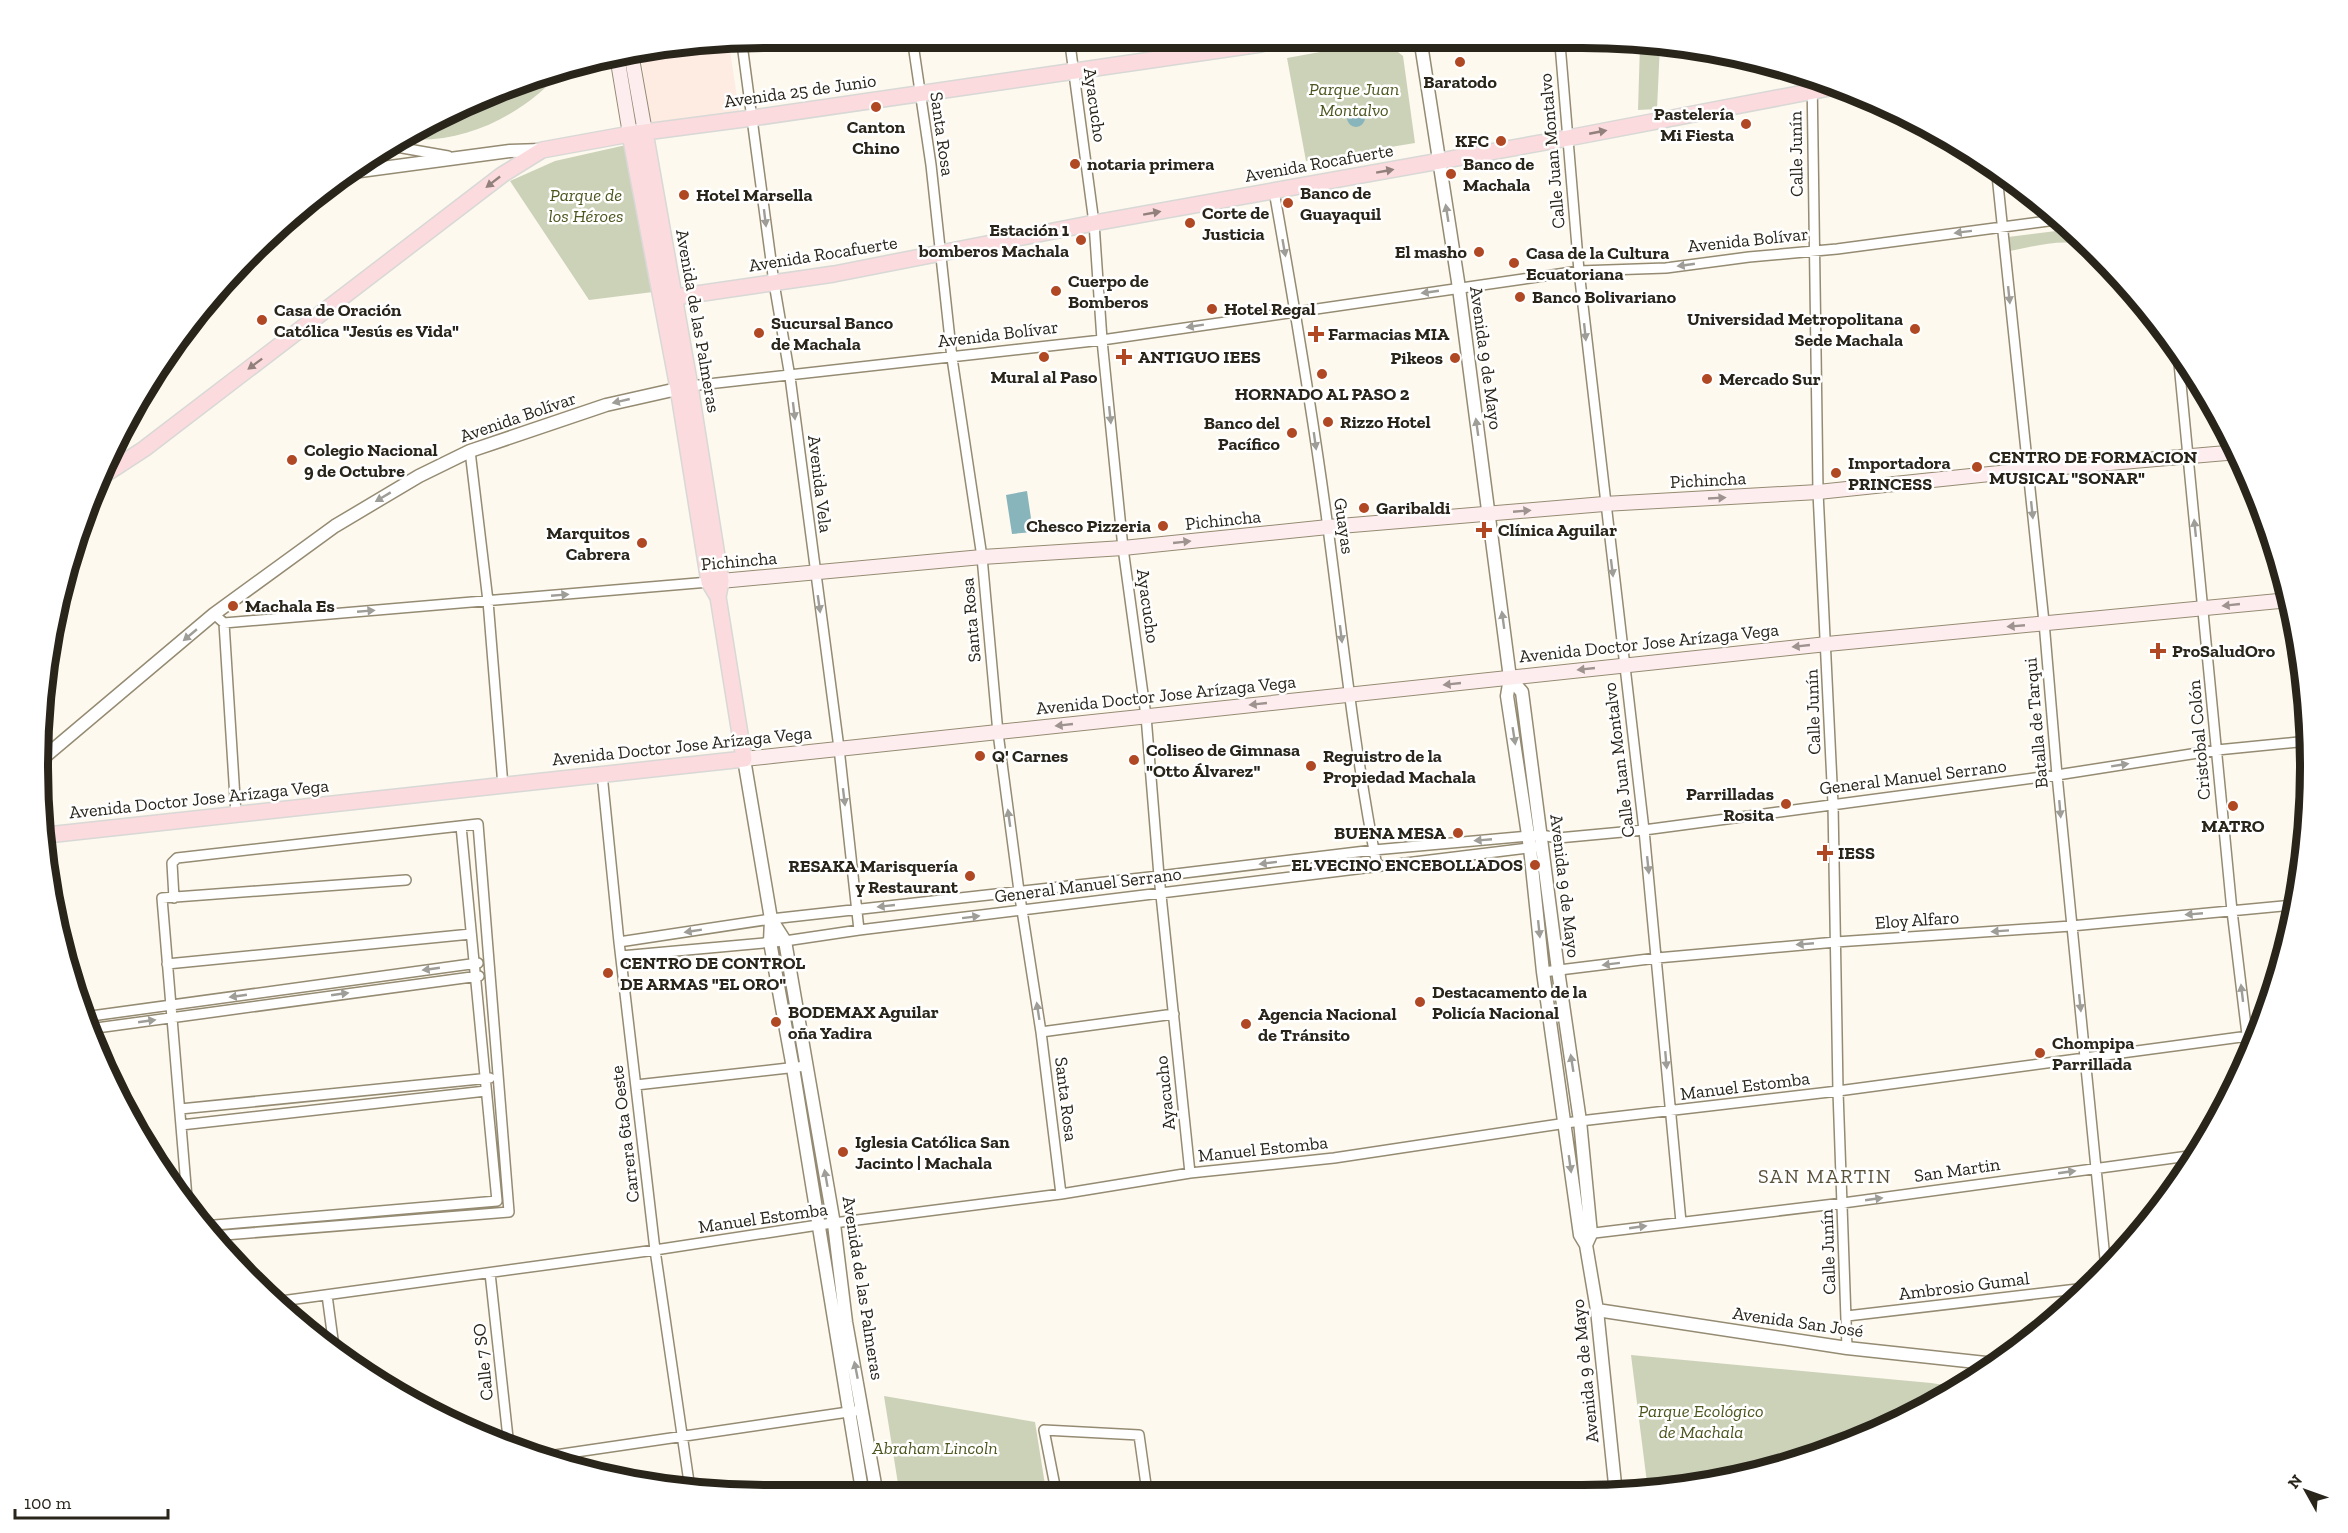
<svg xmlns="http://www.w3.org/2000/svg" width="2348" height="1533" font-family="'Zilla Slab',serif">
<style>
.commercial{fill:#feebe2}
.green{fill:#ccd2b8}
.water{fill:#88b4bb}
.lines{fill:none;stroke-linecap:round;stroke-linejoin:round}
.minor-casing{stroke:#958b73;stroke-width:12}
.tertiary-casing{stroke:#958b73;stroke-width:15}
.secondary-casing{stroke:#958b73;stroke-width:16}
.primary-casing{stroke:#d8d8d6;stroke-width:18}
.minor{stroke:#fff;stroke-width:9}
.tertiary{stroke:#fff;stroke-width:12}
.secondary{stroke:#fdedee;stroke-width:14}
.primary{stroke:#fbdbdd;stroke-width:15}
.oneway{fill:#92807c}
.oneway2{fill:#9f9d98}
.oneway3{fill:#9e938f}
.poi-dot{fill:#af4823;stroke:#fff;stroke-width:2}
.labels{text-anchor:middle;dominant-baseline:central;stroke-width:5;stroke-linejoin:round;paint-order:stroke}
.poi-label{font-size:18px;font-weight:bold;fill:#29251b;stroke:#fff;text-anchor:start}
.park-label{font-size:18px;font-style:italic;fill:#4e561f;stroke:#fff}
.street-label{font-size:18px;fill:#29251b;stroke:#fff}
.neighbourhood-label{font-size:20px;letter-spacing:1.5px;fill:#5b523b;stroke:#fff}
.rim{fill:none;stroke:#29251b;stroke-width:8}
</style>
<rect width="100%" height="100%" fill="#fdf9ee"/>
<path class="commercial" d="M 671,44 L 729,44 L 739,111 L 651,124 L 640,51 Z"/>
<path class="green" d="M 1364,44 L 1388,44 L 1403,56 L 1415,143 L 1306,161 L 1287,58 Z
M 1640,44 L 1660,44 L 1657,109 L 1638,110 Z
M 564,69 C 524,114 466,145 404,139 L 532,76 Z
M 626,145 L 653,292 L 589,300 L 510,181 L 555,161 Z
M 2072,229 L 2088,246 C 2063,238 2036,246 2010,251 L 2008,237 Z
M 1631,1355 L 1931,1383 L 1958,1387 L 1904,1420 L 1770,1471 L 1648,1491 Z
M 884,1396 L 1035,1422 L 1046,1491 L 899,1490 Z"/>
<path class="water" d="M1347 118a9 9 0 1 1 18 0a9 9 0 1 1-18 0Z
M 1027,491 L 1033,532 L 1012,534 L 1006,495 Z"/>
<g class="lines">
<defs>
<path id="minor" d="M 742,44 L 774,283 L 790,377 L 839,748 L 859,930
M 913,44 L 931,165 L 952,358 L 982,557 L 998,733 L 1019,891 L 1041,1032 L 1061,1194
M 1070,44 L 1094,223 L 1102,340 L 1123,548 L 1146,716 L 1159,876 L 1190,1173
M 1560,44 L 1579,271 L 1644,830 L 1681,1222
M 1812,75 L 1818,492 L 1833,804 L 1838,1091 L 1847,1348
M 391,146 L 448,156
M 369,169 L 372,155
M 1997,175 L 2044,622 L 2057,775 L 2106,1269
M 1274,191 C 1294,303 1313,415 1328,528 C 1343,641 1355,754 1377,866
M 2178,353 L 2232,911 L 2249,1051
M 690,386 L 1102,340 L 1579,271 L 1666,268 L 1749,257 L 1837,249 L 2063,219
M 470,451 L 488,601 L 503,786
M 214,614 L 224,623 L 709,582
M 224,623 L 236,814
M 602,774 L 619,942 L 655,1250 L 690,1489
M 174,898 L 172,863 L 177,858 L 478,824 L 509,1212 L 212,1236
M 619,942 L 771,919 L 1159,876 L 1374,850 L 1541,835 L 1558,838 L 1644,830 L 2057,775 L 2217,750 L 2308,741
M 621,956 L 785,941 L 859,930 L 1536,847
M 167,964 L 471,934
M 1543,972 L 1657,958 L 1836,942 L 2071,926 L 2294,905
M 84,1017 L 478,963
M 89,1029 L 479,976
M 1041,1032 L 1174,1014
M 636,1085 L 806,1066
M 180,1109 L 490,1078
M 181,1125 L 486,1091
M 188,1210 L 162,898 L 406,880
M 203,1226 L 497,1201 L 461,826
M 1586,1234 L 1843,1203 L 2196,1155
M 490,1273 L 509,1447
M 327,1295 L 334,1347
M 274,1302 L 655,1250 L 818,1225 L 1061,1194 L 1190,1173 L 1334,1158 L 1580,1121 L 1838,1091 L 2256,1035
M 1847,1316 L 2086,1288
M 535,1458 L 855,1411
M 1056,1491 L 1044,1430 L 1139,1435 L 1147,1492"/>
<path id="tertiary" d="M 1421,44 L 1459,288 L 1510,678 L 1507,696 L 1530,848 L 1543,972 L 1580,1235 L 1586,1245 L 1597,1310 L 1616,1494
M 345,173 L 510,151 L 542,150
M 1510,678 L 1522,692 L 1558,970 L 1580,1121 L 1591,1234 L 1586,1245
M 42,759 L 214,614 L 335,526 L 419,476 L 470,451 L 606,405 L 686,387
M 744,759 L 771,919 L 770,942 L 793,1068 L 862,1490
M 771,919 L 785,941 L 834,1224 L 846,1322 L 876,1490
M 1597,1310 L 1847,1348 L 1995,1364"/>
<path id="secondary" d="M 631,53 L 645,132
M 617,56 L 630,134
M 710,582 L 982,557 L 1123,548 L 1328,527 L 1604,504 L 1818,492 L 2028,470 L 2238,452
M 744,759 L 1827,644 L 2289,600"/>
<path id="primary" d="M 645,132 L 690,386 L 721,581 L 718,597
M 662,299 L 834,274 L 1094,223 L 1568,138 L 1840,86
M 98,479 L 144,449 L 502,175 L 542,150 L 630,134 L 752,118 L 1261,44
M 47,835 L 744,759 L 718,597 L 709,582 L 678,388 L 630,134"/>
</defs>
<use href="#minor" class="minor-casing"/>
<use href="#tertiary" class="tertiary-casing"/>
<use href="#secondary" class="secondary-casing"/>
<use href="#primary" class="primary-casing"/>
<use href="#minor" class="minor"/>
<use href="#tertiary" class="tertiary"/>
<use href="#secondary" class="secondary"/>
<use href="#primary" class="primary"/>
</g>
<defs><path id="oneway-solid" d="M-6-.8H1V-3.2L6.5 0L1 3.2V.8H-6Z" transform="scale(1.5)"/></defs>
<g class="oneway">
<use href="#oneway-solid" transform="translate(1598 132) rotate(-11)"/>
<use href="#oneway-solid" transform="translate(1385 171) rotate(-10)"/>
<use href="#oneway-solid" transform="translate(493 182) rotate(142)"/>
<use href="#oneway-solid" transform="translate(1152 213) rotate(-10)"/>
<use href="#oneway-solid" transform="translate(255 364) rotate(143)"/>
</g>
<g class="oneway2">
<use href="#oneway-solid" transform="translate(1447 213) rotate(-99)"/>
<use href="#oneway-solid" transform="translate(765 218) rotate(83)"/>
<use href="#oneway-solid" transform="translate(1963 232) rotate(173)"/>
<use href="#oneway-solid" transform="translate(1284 248) rotate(80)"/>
<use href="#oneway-solid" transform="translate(1686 265) rotate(172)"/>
<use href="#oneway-solid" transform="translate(1430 292) rotate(172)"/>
<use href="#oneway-solid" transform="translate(2009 295) rotate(84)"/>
<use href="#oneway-solid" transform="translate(1195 326) rotate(171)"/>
<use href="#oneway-solid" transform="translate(1585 332) rotate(84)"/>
<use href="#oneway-solid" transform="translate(621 401) rotate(167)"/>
<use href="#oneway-solid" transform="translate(794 411) rotate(83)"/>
<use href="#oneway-solid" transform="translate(1110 415) rotate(84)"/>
<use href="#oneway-solid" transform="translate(1477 427) rotate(-98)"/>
<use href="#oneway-solid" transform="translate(1315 441) rotate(82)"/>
<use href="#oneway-solid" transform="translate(383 497) rotate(149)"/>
<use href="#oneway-solid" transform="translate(2032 510) rotate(84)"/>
<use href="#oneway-solid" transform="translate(2195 528) rotate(-96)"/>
<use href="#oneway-solid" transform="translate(1612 568) rotate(83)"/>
<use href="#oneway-solid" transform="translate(560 595) rotate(-5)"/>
<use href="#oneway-solid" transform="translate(819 604) rotate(82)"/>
<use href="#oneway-solid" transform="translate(366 611) rotate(-5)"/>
<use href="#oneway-solid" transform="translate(1503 620) rotate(-98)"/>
<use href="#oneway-solid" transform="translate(1341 634) rotate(83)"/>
<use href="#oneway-solid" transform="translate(190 635) rotate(140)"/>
<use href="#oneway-solid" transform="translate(1514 736) rotate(81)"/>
<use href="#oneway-solid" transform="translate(2120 765) rotate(-9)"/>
<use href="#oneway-solid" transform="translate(844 797) rotate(83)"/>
<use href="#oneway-solid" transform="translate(2060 809) rotate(85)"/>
<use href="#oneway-solid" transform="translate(1009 818) rotate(-98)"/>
<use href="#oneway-solid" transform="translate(1483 840) rotate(175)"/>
<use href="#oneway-solid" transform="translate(1268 863) rotate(173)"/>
<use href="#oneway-solid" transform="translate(1648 865) rotate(84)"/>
<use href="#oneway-solid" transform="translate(886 906) rotate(174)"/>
<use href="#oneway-solid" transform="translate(2194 914) rotate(175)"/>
<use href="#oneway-solid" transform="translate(971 917) rotate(-7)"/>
<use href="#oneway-solid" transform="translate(1539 929) rotate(84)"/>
<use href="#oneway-solid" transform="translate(693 931) rotate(171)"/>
<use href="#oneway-solid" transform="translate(2000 931) rotate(176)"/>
<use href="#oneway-solid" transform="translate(1805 944) rotate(175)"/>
<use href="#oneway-solid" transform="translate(1611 964) rotate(173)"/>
<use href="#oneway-solid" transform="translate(431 969) rotate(172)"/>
<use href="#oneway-solid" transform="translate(2242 993) rotate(-97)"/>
<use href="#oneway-solid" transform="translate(340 994) rotate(-8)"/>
<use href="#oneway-solid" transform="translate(238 996) rotate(172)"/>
<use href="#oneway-solid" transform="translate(2080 1003) rotate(84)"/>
<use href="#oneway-solid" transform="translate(1038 1011) rotate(-99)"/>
<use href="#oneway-solid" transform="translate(147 1021) rotate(-8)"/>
<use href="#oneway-solid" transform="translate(1666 1060) rotate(85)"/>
<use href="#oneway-solid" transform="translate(1572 1063) rotate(-99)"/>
<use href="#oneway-solid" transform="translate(1570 1164) rotate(82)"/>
<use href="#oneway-solid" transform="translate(2067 1172) rotate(-8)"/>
<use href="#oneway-solid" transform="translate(826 1178) rotate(-100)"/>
<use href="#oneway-solid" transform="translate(1874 1199) rotate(-8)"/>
<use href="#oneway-solid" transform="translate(1638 1227) rotate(-8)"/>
<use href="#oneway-solid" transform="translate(856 1370) rotate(-101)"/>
</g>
<g class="oneway3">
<use href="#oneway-solid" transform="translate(1717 498) rotate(-3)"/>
<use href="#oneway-solid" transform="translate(1522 511) rotate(-5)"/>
<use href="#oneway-solid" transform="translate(1182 542) rotate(-6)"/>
<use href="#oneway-solid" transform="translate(2231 605) rotate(174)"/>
<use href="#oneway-solid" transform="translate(2016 626) rotate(175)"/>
<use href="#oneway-solid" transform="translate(1801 646) rotate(174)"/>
<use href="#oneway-solid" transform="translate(1586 669) rotate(174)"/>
<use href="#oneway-solid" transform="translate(1452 684) rotate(174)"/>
<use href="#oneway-solid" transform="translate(1258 704) rotate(174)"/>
<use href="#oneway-solid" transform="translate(1064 725) rotate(174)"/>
</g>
<g class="poi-dot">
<circle cx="1460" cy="62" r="6"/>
<circle cx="876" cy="107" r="6"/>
<circle cx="1746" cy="124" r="6"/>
<circle cx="1501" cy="141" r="6"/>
<circle cx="1075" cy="164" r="6"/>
<circle cx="1451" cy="174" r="6"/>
<circle cx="684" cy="195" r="6"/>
<circle cx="1288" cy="203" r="6"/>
<circle cx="1190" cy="223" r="6"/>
<circle cx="1081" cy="240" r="6"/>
<circle cx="1479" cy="252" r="6"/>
<circle cx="1514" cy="263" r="6"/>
<circle cx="1056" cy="291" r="6"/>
<circle cx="1520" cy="297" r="6"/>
<circle cx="1212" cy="309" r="6"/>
<circle cx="262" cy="320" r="6"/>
<circle cx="1915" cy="329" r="6"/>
<circle cx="759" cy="333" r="6"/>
<path d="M1313 325h6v6h6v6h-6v6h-6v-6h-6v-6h6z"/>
<circle cx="1044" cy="357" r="6"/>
<path d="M1121 348h6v6h6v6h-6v6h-6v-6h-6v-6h6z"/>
<circle cx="1455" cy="358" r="6"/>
<circle cx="1322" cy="374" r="6"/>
<circle cx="1707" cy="379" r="6"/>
<circle cx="1328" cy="422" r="6"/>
<circle cx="1292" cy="433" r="6"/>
<circle cx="292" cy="460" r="6"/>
<circle cx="1977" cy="467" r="6"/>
<circle cx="1836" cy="473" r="6"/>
<circle cx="1364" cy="508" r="6"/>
<circle cx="1163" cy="526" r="6"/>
<path d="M1481 521h6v6h6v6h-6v6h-6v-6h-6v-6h6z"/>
<circle cx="642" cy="543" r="6"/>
<circle cx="233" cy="606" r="6"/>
<path d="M2155 642h6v6h6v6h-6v6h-6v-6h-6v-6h6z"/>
<circle cx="980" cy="756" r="6"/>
<circle cx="1134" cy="760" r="6"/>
<circle cx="1311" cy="766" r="6"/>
<circle cx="1786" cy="804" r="6"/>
<circle cx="2233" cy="806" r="6"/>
<circle cx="1458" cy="833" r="6"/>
<path d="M1822 844h6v6h6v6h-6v6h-6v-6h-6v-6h6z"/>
<circle cx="1535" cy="865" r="6"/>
<circle cx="970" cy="876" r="6"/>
<circle cx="608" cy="973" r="6"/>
<circle cx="1420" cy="1002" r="6"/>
<circle cx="776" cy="1022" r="6"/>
<circle cx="1246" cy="1024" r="6"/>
<circle cx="2040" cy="1053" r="6"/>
<circle cx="843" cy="1152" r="6"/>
</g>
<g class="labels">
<g class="poi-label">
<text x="1460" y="82" text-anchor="middle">Baratodo</text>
<text x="1734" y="114" text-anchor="end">Pastelería<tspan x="1734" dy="21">Mi Fiesta</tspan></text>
<text x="876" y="127" text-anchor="middle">Canton<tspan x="876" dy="21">Chino</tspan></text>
<text x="1489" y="141" text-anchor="end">KFC</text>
<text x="1087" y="164">notaria primera</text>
<text x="1463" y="164">Banco de<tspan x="1463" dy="21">Machala</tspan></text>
<text x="1300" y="193">Banco de<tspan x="1300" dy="21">Guayaquil</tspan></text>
<text x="696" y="195">Hotel Marsella</text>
<text x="1202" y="213">Corte de<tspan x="1202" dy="21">Justicia</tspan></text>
<text x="1069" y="230" text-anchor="end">Estación 1<tspan x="1069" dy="21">bomberos Machala</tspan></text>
<text x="1467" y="252" text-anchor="end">El masho</text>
<text x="1526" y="253">Casa de la Cultura<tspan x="1526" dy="21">Ecuatoriana</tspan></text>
<text x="1068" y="281">Cuerpo de<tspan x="1068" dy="21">Bomberos</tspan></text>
<text x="1532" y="297">Banco Bolivariano</text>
<text x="1224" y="309">Hotel Regal</text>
<text x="274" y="310">Casa de Oración<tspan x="274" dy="21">Católica "Jesús es Vida"</tspan></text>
<text x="1903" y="319" text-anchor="end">Universidad Metropolitana<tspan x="1903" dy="21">Sede Machala</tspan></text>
<text x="771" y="323">Sucursal Banco<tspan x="771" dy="21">de Machala</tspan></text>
<text x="1328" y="334">Farmacias MIA</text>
<text x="1138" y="357">ANTIGUO IEES</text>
<text x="1443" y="358" text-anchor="end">Pikeos</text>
<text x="1044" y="377" text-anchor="middle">Mural al Paso</text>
<text x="1719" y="379">Mercado Sur</text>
<text x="1322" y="394" text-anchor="middle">HORNADO AL PASO 2</text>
<text x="1340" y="422">Rizzo Hotel</text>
<text x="1280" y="423" text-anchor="end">Banco del<tspan x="1280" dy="21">Pacífico</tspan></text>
<text x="304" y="450">Colegio Nacional<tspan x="304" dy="21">9 de Octubre</tspan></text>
<text x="1989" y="457">CENTRO DE FORMACION<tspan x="1989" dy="21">MUSICAL "SONAR"</tspan></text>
<text x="1848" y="463">Importadora<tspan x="1848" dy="21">PRINCESS</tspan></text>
<text x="1376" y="508">Garibaldi</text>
<text x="1151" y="526" text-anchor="end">Chesco Pizzeria</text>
<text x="1498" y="530">Clínica Aguilar</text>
<text x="630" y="533" text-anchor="end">Marquitos<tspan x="630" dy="21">Cabrera</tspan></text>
<text x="245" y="606">Machala Es</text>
<text x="2172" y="651">ProSaludOro</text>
<text x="1146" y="750">Coliseo de Gimnasa<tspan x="1146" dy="21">"Otto Álvarez"</tspan></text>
<text x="992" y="756">Q' Carnes</text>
<text x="1323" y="756">Reguistro de la<tspan x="1323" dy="21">Propiedad Machala</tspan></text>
<text x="1774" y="794" text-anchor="end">Parrilladas<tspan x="1774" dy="21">Rosita</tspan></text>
<text x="2233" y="826" text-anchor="middle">MATRO</text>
<text x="1446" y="833" text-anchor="end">BUENA MESA</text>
<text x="1838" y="853">IESS</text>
<text x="1523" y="865" text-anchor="end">EL VECINO ENCEBOLLADOS</text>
<text x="958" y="866" text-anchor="end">RESAKA Marisquería<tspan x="958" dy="21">y Restaurant</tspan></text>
<text x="620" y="963">CENTRO DE CONTROL<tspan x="620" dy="21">DE ARMAS "EL ORO"</tspan></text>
<text x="1432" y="992">Destacamento de la<tspan x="1432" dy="21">Policía Nacional</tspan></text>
<text x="788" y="1012">BODEMAX Aguilar<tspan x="788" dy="21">oña Yadira</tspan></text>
<text x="1258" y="1014">Agencia Nacional<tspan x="1258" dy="21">de Tránsito</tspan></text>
<text x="2052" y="1043">Chompipa<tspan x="2052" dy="21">Parrillada</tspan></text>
<text x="855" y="1142">Iglesia Católica San<tspan x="855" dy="21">Jacinto | Machala</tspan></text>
</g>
<g class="park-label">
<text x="1354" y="89">Parque Juan<tspan x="1354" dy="21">Montalvo</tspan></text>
<text x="586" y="195">Parque de<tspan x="586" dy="21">los Héroes</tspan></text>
<text x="1701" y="1411">Parque Ecológico<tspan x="1701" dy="21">de Machala</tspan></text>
<text x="935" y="1448">Abraham Lincoln</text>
</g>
<g class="street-label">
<text transform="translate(800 91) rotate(-8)">Avenida 25 de Junio</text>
<text transform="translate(1095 105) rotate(82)">Ayacucho</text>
<text transform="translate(942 134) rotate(82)">Santa Rosa</text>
<text transform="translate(1552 151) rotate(-95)">Calle Juan Montalvo</text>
<text transform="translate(1796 154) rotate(-91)">Calle Junín</text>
<text transform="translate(1319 163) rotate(-10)">Avenida Rocafuerte</text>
<text transform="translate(1748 240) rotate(-6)">Avenida Bolívar</text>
<text transform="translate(823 254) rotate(-9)">Avenida Rocafuerte</text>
<text transform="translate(698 321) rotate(80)">Avenida de las Palmeras</text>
<text transform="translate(998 334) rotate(-7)">Avenida Bolívar</text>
<text transform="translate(1486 358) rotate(82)">Avenida 9 de Mayo</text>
<text transform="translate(518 417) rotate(-19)">Avenida Bolívar</text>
<text transform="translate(1708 480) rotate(-3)">Pichincha</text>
<text transform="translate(820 484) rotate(83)">Avenida Vela</text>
<text transform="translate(1223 520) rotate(-6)">Pichincha</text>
<text transform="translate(1344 526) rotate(82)">Guayas</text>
<text transform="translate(739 561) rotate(-5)">Pichincha</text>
<text transform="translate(1148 606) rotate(82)">Ayacucho</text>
<text transform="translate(971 620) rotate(-95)">Santa Rosa</text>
<text transform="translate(1649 643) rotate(-6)">Avenida Doctor Jose Arízaga Vega</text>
<text transform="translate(1166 695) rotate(-6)">Avenida Doctor Jose Arízaga Vega</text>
<text transform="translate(1813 712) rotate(-92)">Calle Junín</text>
<text transform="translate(2036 723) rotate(-95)">Batalla de Tarqui</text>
<text transform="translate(2199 740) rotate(-95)">Cristobal Colón</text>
<text transform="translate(682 746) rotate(-6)">Avenida Doctor Jose Arízaga Vega</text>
<text transform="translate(1619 760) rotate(-97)">Calle Juan Montalvo</text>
<text transform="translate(1913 777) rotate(-7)">General Manuel Serrano</text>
<text transform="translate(199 799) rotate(-6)">Avenida Doctor Jose Arízaga Vega</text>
<text transform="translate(1088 885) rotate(-7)">General Manuel Serrano</text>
<text transform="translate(1565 886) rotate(83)">Avenida 9 de Mayo</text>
<text transform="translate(1917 920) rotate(-4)">Eloy Alfaro</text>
<text transform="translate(1745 1086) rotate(-7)">Manuel Estomba</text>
<text transform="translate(1165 1093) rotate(-96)">Ayacucho</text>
<text transform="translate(1066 1099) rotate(83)">Santa Rosa</text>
<text transform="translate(625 1134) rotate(-97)">Carrera 6ta Oeste</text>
<text transform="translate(1263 1149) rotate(-6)">Manuel Estomba</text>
<text transform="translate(1957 1170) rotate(-8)">San Martin</text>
<text transform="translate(763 1218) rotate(-8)">Manuel Estomba</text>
<text transform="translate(1828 1252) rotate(-92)">Calle Junín</text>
<text transform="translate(1964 1286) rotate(-7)">Ambrosio Gumal</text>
<text transform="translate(863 1288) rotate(81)">Avenida de las Palmeras</text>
<text transform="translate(1798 1322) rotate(8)">Avenida San José</text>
<text transform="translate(483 1362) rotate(-96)">Calle 7 SO</text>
<text transform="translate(1585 1371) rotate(-96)">Avenida 9 de Mayo</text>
</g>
<g class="neighbourhood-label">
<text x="1825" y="1176">SAN MARTIN</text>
</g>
</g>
<path d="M0 0H2348V1533H0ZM766 48H1582A718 718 0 0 1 2300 766V767A718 718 0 0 1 1582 1485H766A718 718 0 0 1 48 767V766A718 718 0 0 1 766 48Z" fill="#fff" fill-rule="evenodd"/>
<path class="rim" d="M766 48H1582A718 718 0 0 1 2300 766V767A718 718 0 0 1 1582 1485H766A718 718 0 0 1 48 767V766A718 718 0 0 1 766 48Z"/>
<g transform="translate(2306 1491) rotate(310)" stroke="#ffffff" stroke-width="4.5" paint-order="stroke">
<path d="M0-4.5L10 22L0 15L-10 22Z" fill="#29251b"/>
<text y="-9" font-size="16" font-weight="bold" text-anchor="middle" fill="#29251b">N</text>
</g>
<path d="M15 1509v9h153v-9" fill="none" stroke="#29251b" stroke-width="3"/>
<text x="24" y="1509" font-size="18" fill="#29251b" stroke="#ffffff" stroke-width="4.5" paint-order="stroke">100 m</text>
</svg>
